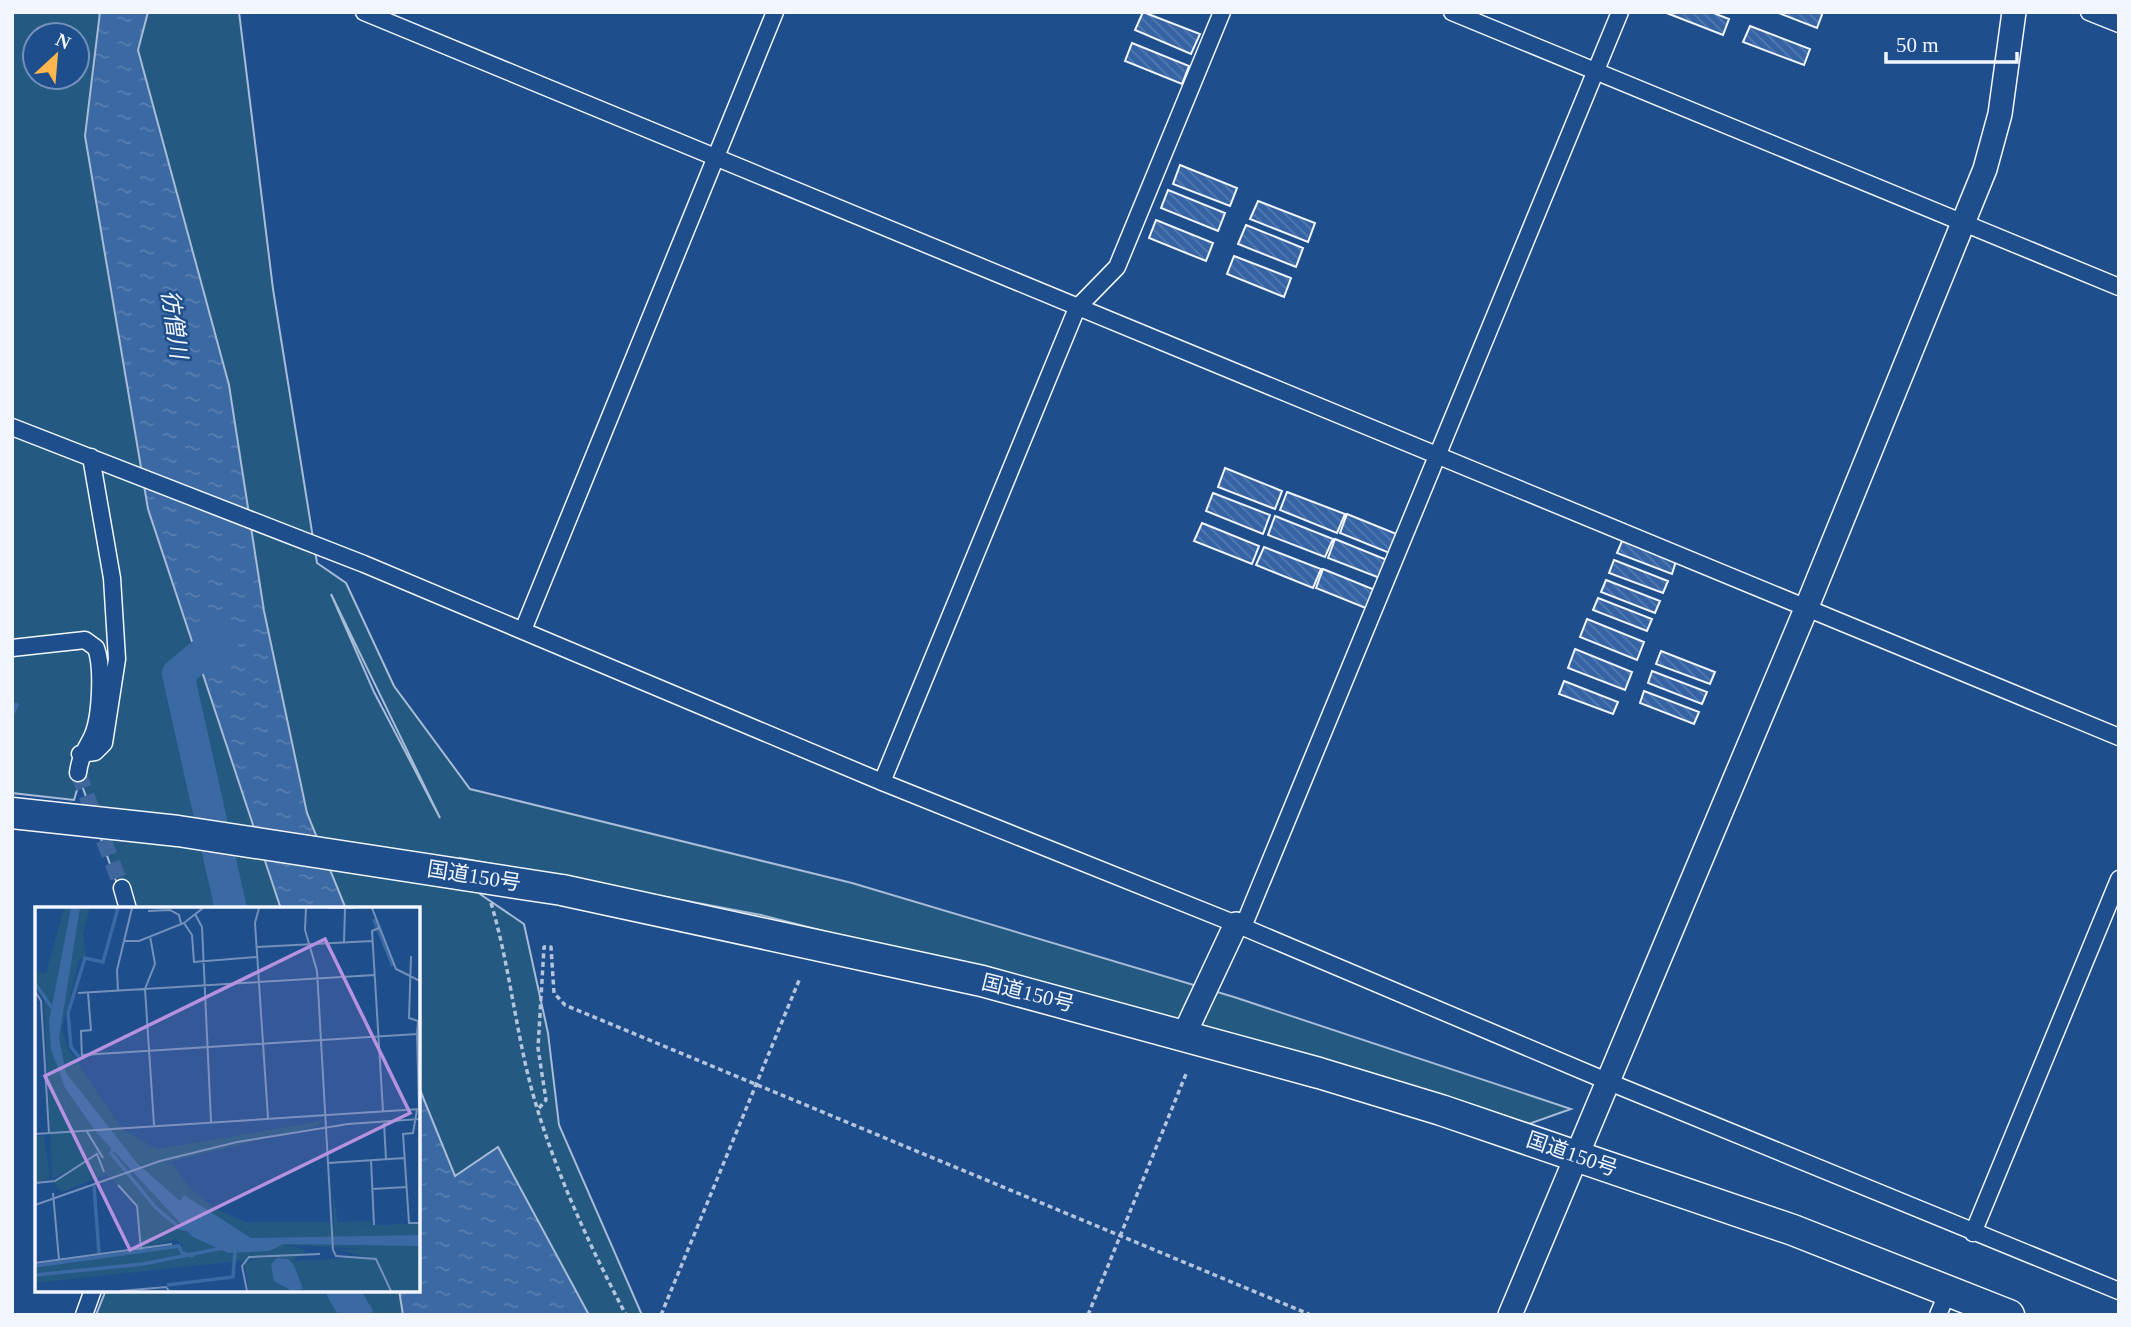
<svg xmlns="http://www.w3.org/2000/svg" width="2131" height="1327" font-family="'Times New Roman','Noto Sans JP',serif">
<style>
.green{fill:#245a82;stroke:#a8bbd7;stroke-width:2;fill-rule:evenodd}
.water{fill:url(#water-ripples);stroke:#a8bbd7;stroke-width:2}
.lines{fill:none;stroke-linecap:round;stroke-linejoin:round}
.stream{stroke:#3b69a3;stroke-width:5}
.river{stroke:#3b69a3;stroke-width:32}
.building{fill:url(#building-back-hatch);stroke:#f2f6ff;stroke-width:2}
.street-tunnel{stroke:#3f679d;stroke-width:16;stroke-dasharray:16 8;stroke-linecap:butt}
.street-casing{stroke:#f2f6ff;stroke-width:19}
.secondary-casing{stroke:#f2f6ff;stroke-width:26}
.highway-casing{stroke:#f2f6ff;stroke-width:33}
.path{stroke:#b3c4dc;stroke-width:3.5;stroke-dasharray:5 3.5;stroke-linecap:butt}
.street{stroke:#1f4e8c;stroke-width:16}
.secondary{stroke:#1f4e8c;stroke-width:23}
.highway{stroke:#1f4e8c;stroke-width:30}
.labels{text-anchor:middle;dominant-baseline:central;stroke-width:5;stroke-linejoin:round;paint-order:stroke}
.street-label{font-size:21px;fill:#f2f6ff;stroke:#1f4e8c}
.water-label{font-size:23px;font-style:italic;fill:#f2f6ff;stroke:#1f4e8c}
.inset-river{fill:none;stroke:#3b69a3;stroke-width:3.5}
.inset-road{fill:none;stroke:#7391ba;stroke-width:2}
.view{fill:#b691df;fill-opacity:0.15;stroke:#b691df;stroke-width:3.5}
.inset-edge{fill:none;stroke:#f2f6ff;stroke-width:3.5}
</style>
<defs>
<pattern id="water-ripples" width="26" height="14" patternUnits="userSpaceOnUse" patternTransform="scale(1.75)"><rect width="26" height="14" fill="#3b69a3"/><path d="M2 4q2-2 4 0t4 0M15 11q2-2 4 0t4 0" fill="none" stroke="#587fb1"/></pattern>
<pattern id="building-back-hatch" width="6" height="6" patternUnits="userSpaceOnUse" patternTransform="scale(1.75)"><rect width="6" height="6" fill="#3563a3"/><path d="M-1 5l2 2M0 0l6 6M5-1l2 2" fill="none" stroke="#537ab1"/></pattern>
</defs>
<rect width="100%" height="100%" fill="#1f4e8c"/>
<path class="green" d="M 12,12 L 239,12 L 273,289 L 317,563 L 346,583 L 394,686 L 470,789 L 852,883 L 1234,997 L 1571,1109 L 1526,1125 L 1092,999 L 761,915 L 461,858 L 480,894 L 524,924 L 548,1033 L 559,1125 L 642,1315 L 96,1315 L 106,1290 L 418,1290 L 418,909 L 126,909 L 80,780 L 74,800 L 12,793 L 12,655 L 93,648 L 12,646 ZM 35,35 L 77,35 L 77,77 L 35,77 ZM 331,594 L 440,818 L 374,692 Z"/>
<path class="water" d="M 100,12 L 148,12 L 138,50 L 229,385 L 264,611 L 307,813 L 346,909 L 281,909 L 148,509 L 85,136 Z
M 418,1085 L 455,1176 L 498,1147 L 589,1315 L 403,1315 L 399,1290 L 418,1290 Z"/>
<g class="lines">
<path class="stream" d="M 12,714 L 16,705"/>
<path class="river" d="M 225,635 L 178,674 L 231,909
M 342,1290 L 357,1315"/>
</g>
<path class="building" d="M 1143,12 L 1200,34 L 1191,54 L 1135,30 Z
M 1664,12 L 1711,12 L 1729,19 L 1723,35 Z
M 1776,12 L 1823,12 L 1817,28 Z
M 1750,26 L 1810,49 L 1804,65 L 1743,42 Z
M 1132,43 L 1189,66 L 1182,84 L 1125,61 Z
M 1180,165 L 1237,188 L 1230,206 L 1173,184 Z
M 1168,190 L 1225,213 L 1218,231 L 1161,208 Z
M 1258,201 L 1315,223 L 1308,242 L 1250,219 Z
M 1156,220 L 1213,243 L 1206,261 L 1149,238 Z
M 1246,225 L 1303,248 L 1296,267 L 1238,244 Z
M 1234,256 L 1291,278 L 1284,297 L 1227,274 Z
M 1225,468 L 1282,491 L 1275,509 L 1218,487 Z
M 1287,492 L 1345,514 L 1337,533 L 1280,510 Z
M 1213,493 L 1270,515 L 1263,534 L 1206,511 Z
M 1347,514 L 1404,537 L 1397,556 L 1340,533 Z
M 1275,516 L 1333,539 L 1325,557 L 1268,535 Z
M 1202,523 L 1259,546 L 1252,564 L 1194,541 Z
M 1335,539 L 1392,562 L 1385,580 L 1328,558 Z
M 1622,541 L 1676,561 L 1672,574 L 1617,553 Z
M 1264,547 L 1321,569 L 1313,588 L 1256,565 Z
M 1614,560 L 1668,581 L 1663,593 L 1609,573 Z
M 1323,569 L 1380,592 L 1373,611 L 1316,588 Z
M 1606,580 L 1660,601 L 1655,613 L 1601,592 Z
M 1598,598 L 1652,619 L 1647,631 L 1593,610 Z
M 1587,619 L 1644,642 L 1637,660 L 1580,637 Z
M 1575,649 L 1632,672 L 1625,690 L 1568,668 Z
M 1661,651 L 1715,672 L 1710,684 L 1656,664 Z
M 1652,671 L 1707,692 L 1702,704 L 1648,683 Z
M 1564,681 L 1618,702 L 1613,714 L 1559,694 Z
M 1644,691 L 1699,712 L 1694,724 L 1640,703 Z"/>
<g class="lines">
<path class="street-tunnel" d="M 78,773 L 122,888"/>
<defs>
<path id="street" d="M 364,12 L 2119,737
M 1452,12 L 2119,287
M 2089,12 L 2119,24
M 12,427 L 364,564 L 882,782 L 1236,924 L 1609,1082 L 2119,1291
M 523,630 L 775,12
M 12,648 L 85,640 L 96,648 C 103,667 101,718 92,737 C 85,751 80,757 78,773
M 80,754 L 95,752 L 104,743 L 117,659 L 112,578 L 91,457
M 882,782 L 1077,308 L 1117,267 L 1222,12
M 122,888 L 128,909
M 1243,927 L 1620,12
M 1973,1233 L 2119,879
M 84,1315 L 93,1290
M 1938,1315 L 1949,1289"/>
<path id="secondary" d="M 1183,1037 L 1236,924
M 1510,1315 L 1806,609 L 1985,169 L 2000,114 L 2014,12"/>
<path id="highway" d="M 12,813 L 178,831 L 562,890 L 982,981 L 1319,1073 L 1441,1110 L 1793,1230 L 2009,1315"/>
</defs>
<use href="#street" class="street-casing"/>
<use href="#secondary" class="secondary-casing"/>
<use href="#highway" class="highway-casing"/>
<path class="path" d="M 491,903 C 509,963 515,1026 531,1087 C 552,1165 588,1243 626,1315
M 539,1108 L 546,1100 L 538,1048 L 544,947 L 551,947 L 554,993 L 565,1005 L 1311,1315
M 661,1315 L 800,978
M 1088,1315 L 1186,1074"/>
<use href="#street" class="street"/>
<use href="#secondary" class="secondary"/>
<use href="#highway" class="highway"/>
</g>
<g class="labels">
<g class="street-label">
<text transform="translate(474 876) rotate(9)">国道150号</text>
<text transform="translate(1028 993) rotate(14)">国道150号</text>
<text transform="translate(1572 1154) rotate(19)">国道150号</text>
</g>
<g class="water-label">
<text transform="translate(174 324) rotate(82)">彷僧川</text>
</g>
</g>
<g transform="translate(35 907)">
<rect width="385" height="385" fill="#1f4e8c"/>
<path d="M 29,1 L 55,1 L 48,27 L 51,49 L 44,53 L 27,121 L 32,140 L 87,222 L 122,242 L 287,214 L 282,219 L 130,256 L 138,257 L 155,281 L 179,301 L 211,315 L 293,315 L 299,320 L 298,286 L 303,315 L 336,314 L 337,318 L 309,320 L 385,316 L 385,345 L 251,338 L 245,346 L 221,352 L 0,376 L 0,361 L 149,339 L 141,332 L 107,341 L 103,298 L 71,267 L 27,285 L 22,281 L 19,274 L 58,250 L 17,272 L 9,92 L 0,81 L 0,65 L 11,66 ZM 385,347 L 385,384 L 214,384 L 210,357 Z" fill="#245a82"/>
<path d="M 9,229 L 15,267 L 14,272 L 0,276 L 0,230 ZM 251,338 L 271,343 L 260,352 L 261,365 L 259,358 L 236,368 L 239,374 L 215,384 L 209,356 L 245,346 ZM 385,339 L 385,351 L 366,350 L 351,357 L 359,376 L 370,373 L 372,360 L 385,355 L 385,384 L 358,382 L 341,352 L 304,343 Z" fill="#245a82"/>
<path d="M 36,1 L 45,1 L 24,131 L 31,166 L 102,256 L 145,294 L 149,288 L 216,331 L 385,328 L 385,339 L 249,337 L 234,344 L 193,346 L 158,330 L 62,226 L 30,181 L 16,142 L 14,114 ZM 242,351 L 253,352 L 259,358 L 268,382 L 257,384 L 239,374 L 236,357 Z" fill="#3b69a3"/>
<path class="inset-river" d="M 339,12 L 358,59M 0,76 L 17,101M 44,150 L 36,140 L 33,106 L 50,51 L 68,55 L 83,1M 80,238 L 76,246 L 121,301 L 145,321 L 158,324M 59,279 L 64,346M 0,359 L 144,339 L 147,346 L 159,349M 0,368 L 108,357 L 188,341M 132,378 L 198,370 L 200,345"/>
<path class="inset-road" d="M 224,1 L 220,16 L 233,211M 271,1 L 270,23 L 282,64 L 298,343 L 301,349 L 341,352 L 356,384M 293,1 L 320,1M 337,1 L 361,62 L 385,74M 113,4 L 135,3 L 144,8 L 146,17M 160,7 L 167,20 L 176,215M 149,16 L 157,28 L 159,55 L 222,50M 344,21 L 337,24 L 348,204M 115,29 L 120,57 L 110,82 L 119,218M 89,34 L 104,34 L 149,16 L 168,1M 309,35 L 310,1M 222,40 L 337,34M 376,49 L 374,111 L 383,114 L 382,127M 0,84 L 6,94 L 14,226M 83,84 L 82,63 L 97,1M 43,86 L 340,68M 47,148 L 382,127 L 384,202M 47,152 L 46,124 L 56,123 L 53,86M 382,203 L 378,226 L 368,227 L 374,316 L 385,316M 349,216 L 351,252M 51,223 L 68,251M 0,227 L 385,202M 336,253 L 339,318M 293,256 L 370,251M 0,276 L 20,274 L 62,247 L 69,265M 83,278 L 102,299 L 106,343M 337,282 L 372,280M 18,286 L 24,353M 0,298 L 125,254 L 202,235 L 313,217 L 385,212M 0,356 L 137,337M 85,384 L 131,380 L 134,384M 212,384 L 207,359 L 214,350 L 285,347"/>
<path class="view" d="M 290,32 L 375,206 L 95,343 L 10,169 Z"/>
<rect width="385" height="385" class="inset-edge"/>
</g>
<rect width="2131" height="1327" fill="none" stroke="#f2f6ff" stroke-width="28"/>
<g transform="translate(56 56) rotate(26)"><circle r="33" fill="#1f4e8c" stroke="#7391ba" stroke-width="2"/>
<path d="M0-5L12 26L0 18L-12 26Z" fill="#ffb74d"/>
<text y="-10" font-size="19" font-weight="bold" text-anchor="middle" fill="#f2f6ff">N</text>
</g>
<path d="M1886 52v10h131v-10" fill="none" stroke="#f2f6ff" stroke-width="3.5"/>
<text x="1896" y="52" font-size="21" fill="#f2f6ff" stroke="#1f4e8c" stroke-width="5" paint-order="stroke">50 m</text>
</svg>
